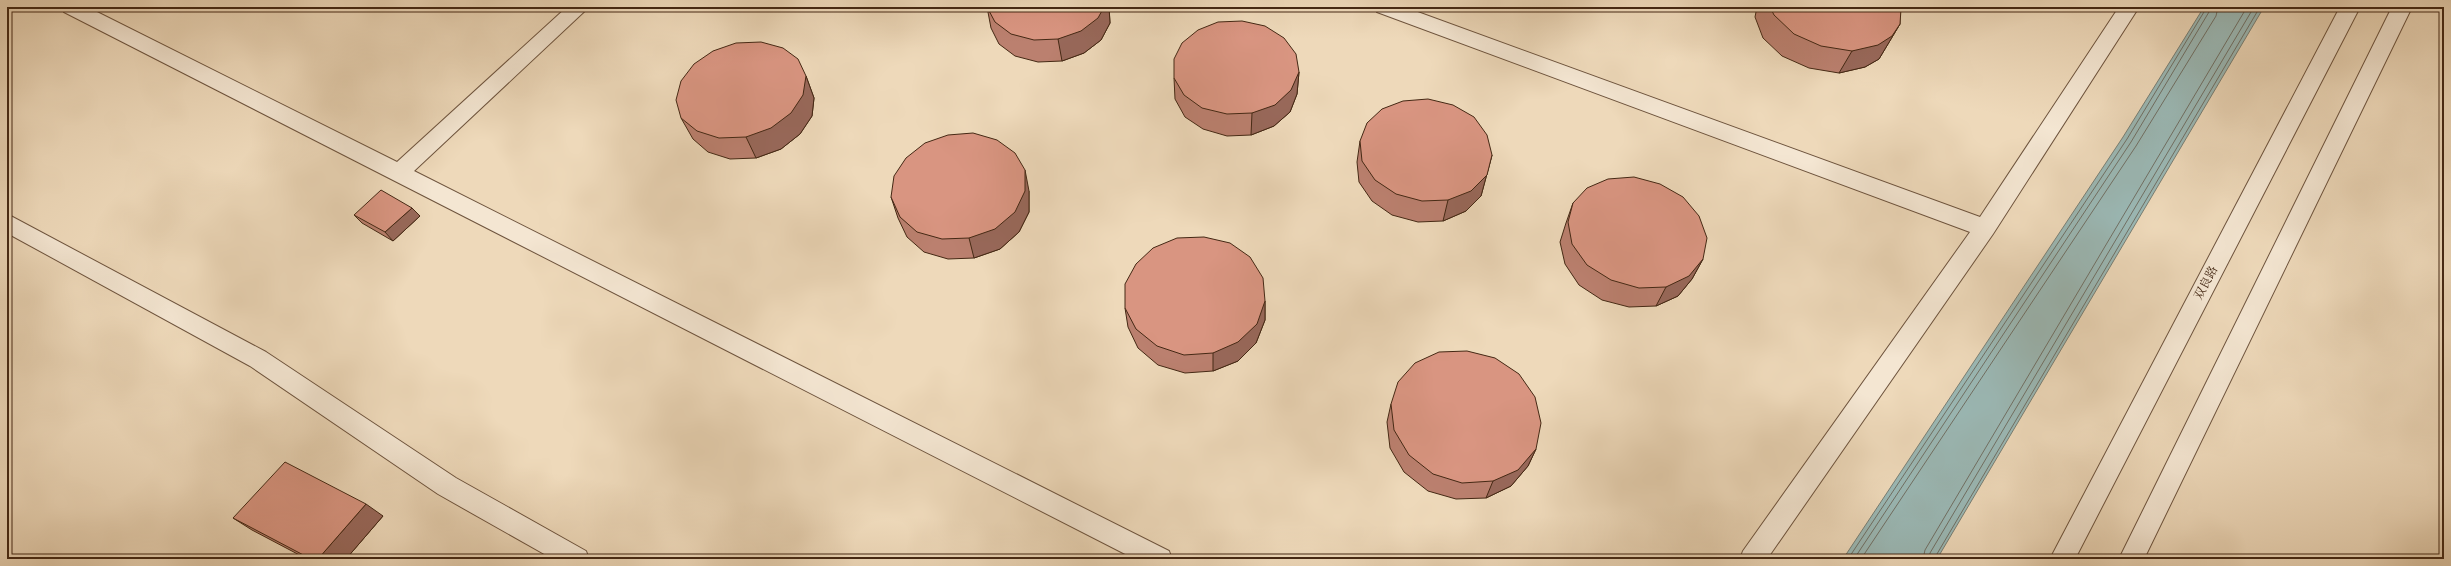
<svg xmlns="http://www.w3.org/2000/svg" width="2451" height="566" font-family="'IM FELL Double Pica','Noto Serif SC',serif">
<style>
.water{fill:#9bb9b6;stroke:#787f75}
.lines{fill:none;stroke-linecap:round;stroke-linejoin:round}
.shore{stroke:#707065;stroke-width:1}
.minor-casing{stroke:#6e543e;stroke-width:2}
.minor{fill:#f4e6d2;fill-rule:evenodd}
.wall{fill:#bb806f;stroke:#442814}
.shaded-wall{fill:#98685a;stroke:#442814}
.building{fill:#d99581;stroke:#442814}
.labels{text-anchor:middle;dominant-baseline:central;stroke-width:3;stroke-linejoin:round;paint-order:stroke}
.street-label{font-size:12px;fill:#442814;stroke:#f4e6d2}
</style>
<rect width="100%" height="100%" fill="#eed9ba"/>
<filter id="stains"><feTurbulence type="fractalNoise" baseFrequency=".005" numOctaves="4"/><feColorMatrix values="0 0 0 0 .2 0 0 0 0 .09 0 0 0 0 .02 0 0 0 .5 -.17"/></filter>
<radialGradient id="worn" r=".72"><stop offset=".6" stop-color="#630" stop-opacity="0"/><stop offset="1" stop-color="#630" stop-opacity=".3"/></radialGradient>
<path class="water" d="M 2204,7 L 2264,7 L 1937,559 L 1843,559 L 2123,137 Z"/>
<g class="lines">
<path class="shore" d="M 1848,559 L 2127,139 L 2207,7
M 1854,559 L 2131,142 L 2212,7
M 1861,559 L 2136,146 L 2216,16 L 2218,7
M 1923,559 L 1925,550 L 2247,7
M 1929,559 L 1930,553 L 2254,7
M 1934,559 L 2260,7"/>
<defs>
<path id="minor" d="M 61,7 L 87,7 L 397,162 L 567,7 L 589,7 L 414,171 L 1169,551 L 1172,559 L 1135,559 L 64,12 Z
M 1374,7 L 1404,7 L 1980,217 L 2119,7 L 2139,7 L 1993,234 L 1767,559 L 1740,559 L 1743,551 L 1970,232 L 1377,12 Z
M 2340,7 L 2360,7 L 2075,559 L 2050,559 Z
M 2392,7 L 2412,7 L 2144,559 L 2119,559 Z
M 7,214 L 266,352 L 456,478 L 586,551 L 589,559 L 553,559 L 438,494 L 250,366 L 7,233 Z"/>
</defs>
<use href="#minor" class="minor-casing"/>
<use href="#minor" class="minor"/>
</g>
<path class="wall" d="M 987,7 L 1109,7 L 1110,23 L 1101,40 L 1084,53 L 1062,61 L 1038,62 L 1015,56 L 999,44 L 991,28 Z
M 1757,7 L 1900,7 L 1900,24 L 1879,59 L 1865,67 L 1839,73 L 1809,68 L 1782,56 L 1763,38 L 1755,17 Z
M 1299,72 L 1297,94 L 1290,112 L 1274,126 L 1251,135 L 1227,136 L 1203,129 L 1185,117 L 1175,99 L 1174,78 Z
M 806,76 L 814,98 L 812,116 L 800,134 L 781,149 L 756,158 L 730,159 L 708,152 L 693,139 L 681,118 Z
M 1360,141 L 1492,155 L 1481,196 L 1466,211 L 1443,221 L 1418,222 L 1392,215 L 1372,201 L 1359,182 L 1357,162 Z
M 1029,191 L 1029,212 L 1019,232 L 1000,249 L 974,258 L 948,259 L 924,252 L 907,237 L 898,218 L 891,197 Z
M 1573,203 L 1703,259 L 1692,279 L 1678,296 L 1656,306 L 1629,307 L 1602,300 L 1579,285 L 1565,264 L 1560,242 L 1566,223 Z
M 412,208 L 420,216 L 393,241 L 362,223 L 354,215 Z
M 1265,301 L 1265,320 L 1256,343 L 1238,361 L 1213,371 L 1185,373 L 1158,365 L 1138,348 L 1128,327 L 1125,308 Z
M 1391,404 L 1536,449 L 1528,466 L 1511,486 L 1486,498 L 1456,499 L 1428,491 L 1404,472 L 1390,448 L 1387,422 Z
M 383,516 L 346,559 L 307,559 L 252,530 L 233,518 Z"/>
<path class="shaded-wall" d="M 1104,7 L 1109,7 L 1110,23 L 1101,40 L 1084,53 L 1062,61 L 1058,39 Z
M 1900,24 L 1879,59 L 1865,67 L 1839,73 L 1852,51 Z
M 1299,72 L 1297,94 L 1290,112 L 1274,126 L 1251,135 L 1252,113 Z
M 806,76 L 814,98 L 812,116 L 800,134 L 781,149 L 756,158 L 746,137 Z
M 1492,155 L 1481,196 L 1466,211 L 1443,221 L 1448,200 Z
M 1025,170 L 1029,191 L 1029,212 L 1019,232 L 1000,249 L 974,258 L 969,238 Z
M 412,208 L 420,216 L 393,241 L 385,232 Z
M 1703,259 L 1692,279 L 1678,296 L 1656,306 L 1666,287 Z
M 1265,301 L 1265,320 L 1256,343 L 1238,361 L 1213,371 L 1213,353 Z
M 1536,449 L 1528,466 L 1511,486 L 1486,498 L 1493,481 Z
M 366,504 L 383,516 L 346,559 L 318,559 Z"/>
<path class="building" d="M 987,7 L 1104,7 L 1098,18 L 1081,31 L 1058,39 L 1034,40 L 1011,34 L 995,22 Z
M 1770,7 L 1900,7 L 1901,9 L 1900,24 L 1892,36 L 1878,45 L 1852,51 L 1821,46 L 1794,34 L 1774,15 Z
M 1242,21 L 1265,26 L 1284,38 L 1296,54 L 1299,72 L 1291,90 L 1275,105 L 1252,113 L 1227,114 L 1202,108 L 1184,95 L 1174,78 L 1174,59 L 1182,43 L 1198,30 L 1218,22 Z
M 761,42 L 783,48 L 798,59 L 806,76 L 803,95 L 791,113 L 771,128 L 746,137 L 719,138 L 697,131 L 681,118 L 676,100 L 681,81 L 694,64 L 713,51 L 736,43 Z
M 1428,99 L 1453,105 L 1474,117 L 1487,135 L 1492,155 L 1487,175 L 1471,191 L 1448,200 L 1422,201 L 1396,194 L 1375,180 L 1362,161 L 1360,141 L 1367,123 L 1382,109 L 1403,101 Z
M 973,133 L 997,140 L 1015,153 L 1025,170 L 1025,191 L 1015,212 L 995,229 L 969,238 L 942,239 L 917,232 L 900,217 L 891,197 L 894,176 L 906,158 L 925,143 L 948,135 Z
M 1634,177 L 1660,184 L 1683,197 L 1699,216 L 1707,238 L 1703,259 L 1689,276 L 1666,287 L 1639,288 L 1611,280 L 1587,265 L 1572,244 L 1568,222 L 1573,203 L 1587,188 L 1608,179 Z
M 381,190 L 412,208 L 385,232 L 354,215 Z
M 1204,237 L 1230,243 L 1250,257 L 1263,278 L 1265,301 L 1257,324 L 1238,342 L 1213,353 L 1184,355 L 1157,346 L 1136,329 L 1125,308 L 1125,284 L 1136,264 L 1153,248 L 1177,238 Z
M 1467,351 L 1495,358 L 1519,374 L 1535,397 L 1541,423 L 1536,449 L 1518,470 L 1493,481 L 1462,483 L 1433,474 L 1409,455 L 1394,430 L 1391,404 L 1398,382 L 1415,363 L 1439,352 Z
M 285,462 L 366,504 L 318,559 L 311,559 L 233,518 Z"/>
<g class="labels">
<g class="street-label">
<text transform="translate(2206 283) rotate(-62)">双良路</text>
</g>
</g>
<rect width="2451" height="566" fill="none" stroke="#eed9ba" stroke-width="24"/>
<rect x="8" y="8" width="2435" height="550" fill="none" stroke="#442814" stroke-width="2"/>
<rect x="12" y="12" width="2427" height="542" fill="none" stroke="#442814"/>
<rect width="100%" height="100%" filter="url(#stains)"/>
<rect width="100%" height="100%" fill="url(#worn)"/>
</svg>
